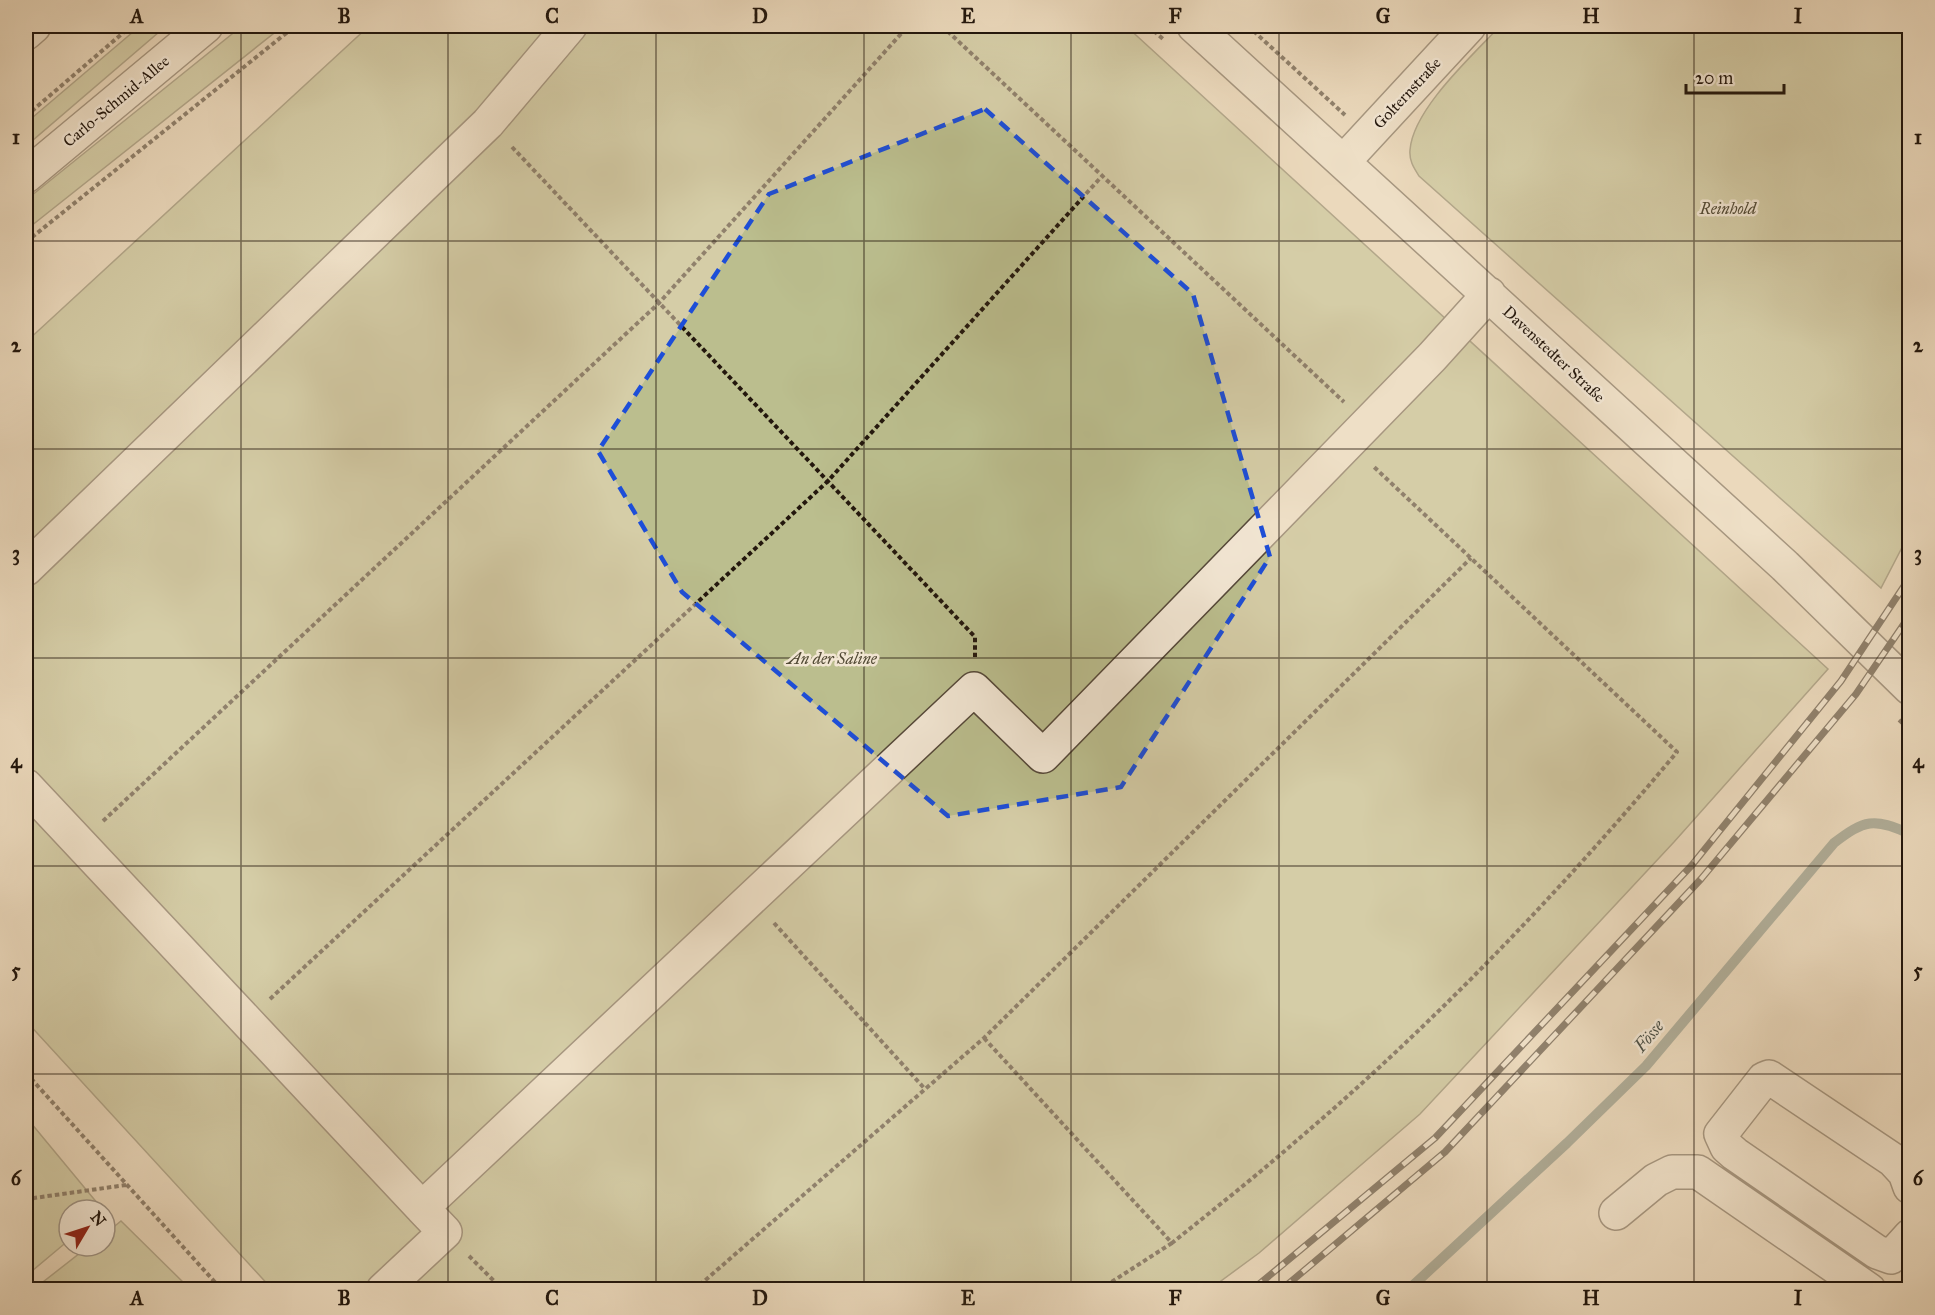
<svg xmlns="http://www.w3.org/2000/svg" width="1935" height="1315" font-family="'IM FELL Great Primer',serif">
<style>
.green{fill:#bbbe8e;stroke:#6f6a4e;stroke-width:1.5}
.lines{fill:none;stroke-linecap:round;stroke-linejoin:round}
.stream{stroke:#69796e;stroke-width:10}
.minor-casing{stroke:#554839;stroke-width:36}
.path{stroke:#23170d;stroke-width:4;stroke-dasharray:4.5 3;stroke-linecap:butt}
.minor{stroke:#f2e6d3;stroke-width:33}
.rail-casing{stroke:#23170d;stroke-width:7}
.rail{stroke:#f2e6d3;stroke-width:4.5;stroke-dasharray:14;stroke-linecap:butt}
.marked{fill:none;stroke:#1d4ed8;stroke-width:4.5;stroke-dasharray:12 8;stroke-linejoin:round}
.grid{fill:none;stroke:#23170d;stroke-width:1.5;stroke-opacity:0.55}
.labels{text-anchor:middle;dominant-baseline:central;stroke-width:5;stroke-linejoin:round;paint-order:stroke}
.street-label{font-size:16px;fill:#23170d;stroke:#f2e6d3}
.park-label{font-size:16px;font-style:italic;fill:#514934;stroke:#f2e6d3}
.water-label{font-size:18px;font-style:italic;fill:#4c5046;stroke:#f2e6d3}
.neatline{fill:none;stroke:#23170d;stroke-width:2}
.grid-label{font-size:20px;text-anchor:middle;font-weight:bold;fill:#23170d}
</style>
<rect width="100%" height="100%" fill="#ebd9bc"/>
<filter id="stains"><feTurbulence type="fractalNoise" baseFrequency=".00333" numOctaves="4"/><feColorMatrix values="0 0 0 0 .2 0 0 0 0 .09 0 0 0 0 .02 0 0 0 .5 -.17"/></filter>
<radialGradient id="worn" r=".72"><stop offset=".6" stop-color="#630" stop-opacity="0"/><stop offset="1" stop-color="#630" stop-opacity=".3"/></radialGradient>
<path class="green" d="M 140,26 L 166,26 L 26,146 L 26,123 Z
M 242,26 L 283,26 L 26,230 L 26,200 Z
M 369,26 L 1126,26 L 1828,669 L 1674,842 L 1420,1114 L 1259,1253 L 1210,1289 L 272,1289 L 26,1021 L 26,342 Z
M 1500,26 L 1904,26 L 1910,34 L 1910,532 L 1881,588 L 1419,176 C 1414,168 1409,161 1410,150 C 1413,109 1473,55 1500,26 Z
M 26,1117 L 103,1210 L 69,1210 L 69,1240 L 26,1276 Z
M 121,1221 L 190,1289 L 34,1289 L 89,1246 L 105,1246 L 105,1234 Z"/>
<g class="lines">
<path class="stream" d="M 1408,1290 L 1567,1143 L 1646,1066 L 1834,843 C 1864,820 1874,817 1910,834"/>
<defs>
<path id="minor" d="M 1194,26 L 1785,566 L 1910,688
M 26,33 L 34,26
M 1344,161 L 1469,26
M 26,176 L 206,26
M 26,569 L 488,123 L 570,26
M 26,786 L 422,1208
M 1910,1187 L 1905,1173 L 1893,1160 L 1769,1077 L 1764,1079 L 1721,1134 L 1727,1147 L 1735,1154 L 1877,1252 L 1891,1257 L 1910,1236
M 1616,1213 L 1656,1180 L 1672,1172 L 1698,1172 L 1869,1290
M 383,1290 L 445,1232 L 422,1208 L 974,689 L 1043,756 L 1432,357 L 1489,294"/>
</defs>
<use href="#minor" class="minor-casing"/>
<path class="path" d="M 942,26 L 1344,402
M 1148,26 L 1163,39
M 1248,26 L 1345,115
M 26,116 L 131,26
M 512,147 L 975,637 L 975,657
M 26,242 L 295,26
M 1899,720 L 1910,730
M 103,821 L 659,303 L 908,26
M 774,923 L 925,1089
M 270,999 L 828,481 L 1102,176
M 984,1038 L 1172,1243 C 1213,1210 1255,1177 1295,1142 C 1434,1024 1561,891 1677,752 L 1373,466
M 26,1073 L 222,1290
M 26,1202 L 34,1198 L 126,1185
M 469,1256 L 503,1290
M 694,1290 L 984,1038 L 1471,558
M 1099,1290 L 1172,1243"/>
<use href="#minor" class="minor"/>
<defs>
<path id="rail" d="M 1252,1290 L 1435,1138 L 1692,865 L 1841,681 L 1910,577
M 1281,1290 L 1445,1152 L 1701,879 L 1856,694 L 1910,615"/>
</defs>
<use href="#rail" class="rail-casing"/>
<use href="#rail" class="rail"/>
</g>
<path d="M0 0H1935V1315H0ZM 985,109 L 1193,294 L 1270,557 L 1121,787 L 948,816 L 682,592 L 598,451 L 769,194 Z" fill="#ebd9bc" fill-opacity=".55" fill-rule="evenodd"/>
<path class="marked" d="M 985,109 L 1193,294 L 1270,557 L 1121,787 L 948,816 L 682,592 L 598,451 L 769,194 Z"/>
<path class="grid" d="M 241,26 L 241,1290M 448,26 L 448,1290M 656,26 L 656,1290M 864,26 L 864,1290M 1071,26 L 1071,1290M 1279,26 L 1279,1290M 1487,26 L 1487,1290M 1694,26 L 1694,1290M 26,241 L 1910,241M 26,449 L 1910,449M 26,658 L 1910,658M 26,866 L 1910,866M 26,1074 L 1910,1074"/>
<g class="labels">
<g class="street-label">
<text transform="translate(1407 93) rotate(-47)">Golternstraße</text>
<text transform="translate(116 101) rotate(-40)">Carlo-Schmid-Allee</text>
<text transform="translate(1554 354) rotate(43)">Davenstedter Straße</text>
</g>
<g class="park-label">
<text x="1728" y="208">Reinhold</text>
<text x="832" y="658">An der Saline</text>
</g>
<g class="water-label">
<text transform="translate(1649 1036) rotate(-50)">Fösse</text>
</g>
</g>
<rect width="1935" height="1315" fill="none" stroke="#ebd9bc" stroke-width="66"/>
<g transform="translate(87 1228) rotate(51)"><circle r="28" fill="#f2e6d3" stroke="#9f9384" stroke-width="1.5"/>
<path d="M0-4.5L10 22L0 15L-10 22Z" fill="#8f2418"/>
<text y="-9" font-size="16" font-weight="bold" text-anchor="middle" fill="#23170d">N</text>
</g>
<path d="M1686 84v9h98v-9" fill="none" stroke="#23170d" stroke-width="3"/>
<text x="1695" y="84" font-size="18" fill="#23170d" stroke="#f2e6d3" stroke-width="4.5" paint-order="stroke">20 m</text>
<rect x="33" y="33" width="1869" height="1249" class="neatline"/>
<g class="grid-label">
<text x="137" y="23">A</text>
<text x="344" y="23">B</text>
<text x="552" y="23">C</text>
<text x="760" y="23">D</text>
<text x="968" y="23">E</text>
<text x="1175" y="23">F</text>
<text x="1383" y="23">G</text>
<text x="1591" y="23">H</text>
<text x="1798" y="23">I</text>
<text x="16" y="144">1</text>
<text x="1918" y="144">1</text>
<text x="16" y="352">2</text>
<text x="1918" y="352">2</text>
<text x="16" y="560">3</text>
<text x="1918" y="560">3</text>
<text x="16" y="768">4</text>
<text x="1918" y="768">4</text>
<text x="16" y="977">5</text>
<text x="1918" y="977">5</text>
<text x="16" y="1185">6</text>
<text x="1918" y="1185">6</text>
<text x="137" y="1305">A</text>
<text x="344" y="1305">B</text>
<text x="552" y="1305">C</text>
<text x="760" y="1305">D</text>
<text x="968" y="1305">E</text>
<text x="1175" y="1305">F</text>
<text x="1383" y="1305">G</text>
<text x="1591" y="1305">H</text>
<text x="1798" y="1305">I</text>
</g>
<rect width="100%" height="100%" filter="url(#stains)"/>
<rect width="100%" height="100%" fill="url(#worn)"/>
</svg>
